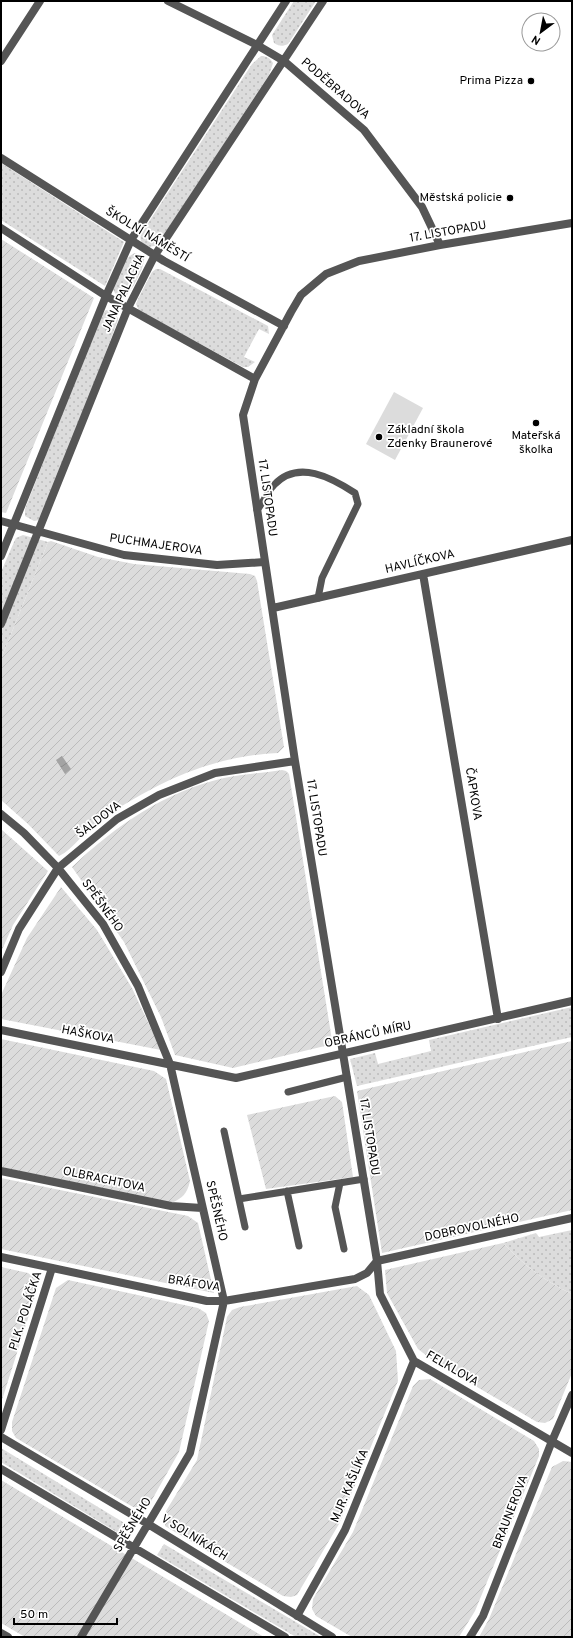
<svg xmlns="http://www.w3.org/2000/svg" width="573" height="1638" font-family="Overpass,sans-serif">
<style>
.grass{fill:url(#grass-dots)}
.garden{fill:url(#garden-furrows)}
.pitch{fill:#dcdcdc}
.water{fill:url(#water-waves)}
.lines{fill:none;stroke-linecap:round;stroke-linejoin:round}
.service{stroke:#555;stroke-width:7}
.minor{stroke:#555;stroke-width:8}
.poi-dot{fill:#000;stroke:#fff;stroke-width:1.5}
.labels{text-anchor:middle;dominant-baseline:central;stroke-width:3.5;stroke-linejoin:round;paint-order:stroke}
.poi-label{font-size:12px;fill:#000;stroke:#fff;text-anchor:end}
.street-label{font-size:12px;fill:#000;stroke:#fff}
</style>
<defs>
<pattern id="grass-dots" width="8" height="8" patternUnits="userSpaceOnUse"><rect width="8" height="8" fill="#dcdcdc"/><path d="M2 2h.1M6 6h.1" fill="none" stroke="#bbb" stroke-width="1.8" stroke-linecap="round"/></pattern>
<pattern id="garden-furrows" width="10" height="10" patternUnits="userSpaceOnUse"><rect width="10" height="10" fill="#dcdcdc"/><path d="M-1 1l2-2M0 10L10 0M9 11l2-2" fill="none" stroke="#bbb"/></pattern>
<pattern id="water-waves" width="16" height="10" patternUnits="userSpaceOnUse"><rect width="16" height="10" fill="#a3a3a3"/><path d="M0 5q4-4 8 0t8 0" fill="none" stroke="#8b8b8b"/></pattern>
</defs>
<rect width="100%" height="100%" fill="#fff"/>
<path class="grass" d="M 294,1 L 316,1 L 288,44 C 282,47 279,46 274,43 L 272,35 Z
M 261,56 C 267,56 270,58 273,63 L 269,75 L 158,244 C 149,250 138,246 141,234 L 252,64 Z
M 1,163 L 124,242 L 105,286 L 1,220 Z
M 135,253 L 144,257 C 146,265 130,296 123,298 C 117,296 115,294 113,289 C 117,279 123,257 135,253 Z
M 156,269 L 160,269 L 268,326 L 269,334 L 259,329 L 244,357 L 255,362 L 248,367 L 243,367 L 139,311 L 136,304 L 138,299 L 152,272 Z
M 106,310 L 116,313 L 118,320 L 44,516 L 40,520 L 34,521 L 25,516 L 25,509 L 100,317 Z
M 23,535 L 48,542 L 1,659 L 1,572 L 14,542 L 16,538 Z
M 572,1007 L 572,1037 L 357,1086 L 350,1059 L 375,1053 L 378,1064 L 431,1051 L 429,1040 Z
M 572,1230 L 572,1294 C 544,1281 524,1265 503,1243 L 536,1233 L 539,1237 Z
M 1,1448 L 126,1524 L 120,1534 L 1,1462 Z
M 164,1544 L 321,1637 L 296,1637 L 157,1555 Z"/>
<path class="garden" d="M 1,239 L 94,298 L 6,513 L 1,512 Z
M 51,541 L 98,557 L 134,564 L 250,574 L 255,576 L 257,581 L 284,747 L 278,753 C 210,756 152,784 98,822 C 84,831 74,849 59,856 L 28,824 L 1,800 L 1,659 L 48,542 Z
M 282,770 L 286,771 L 289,774 L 332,1040 L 329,1045 L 233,1068 L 175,1055 L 161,1017 L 124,942 L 72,867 C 115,826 166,791 224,778 C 243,774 263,773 282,770 Z
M 1,829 L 48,871 L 13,925 L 1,952 Z
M 61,887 L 97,930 L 132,988 L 161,1050 L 1,1019 L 1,995 L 27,938 Z
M 1,1039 L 154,1071 L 166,1079 L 190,1181 C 187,1194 183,1198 171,1203 L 1,1167 Z
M 572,1041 L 572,1210 L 382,1253 L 357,1091 Z
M 335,1096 L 342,1102 L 353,1177 L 266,1189 L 247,1115 Z
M 1,1178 L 188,1216 L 198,1223 L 214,1293 L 1,1249 Z
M 503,1243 C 524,1265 544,1281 572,1294 L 572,1373 L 553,1419 L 545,1423 L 537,1422 L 436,1363 L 418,1349 L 387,1293 L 385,1270 Z
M 1,1267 L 28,1273 L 36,1279 L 38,1287 L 1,1403 Z
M 68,1280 L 198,1308 L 206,1313 L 209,1321 L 179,1452 L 149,1505 L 143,1508 L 133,1507 L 16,1438 L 12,1431 L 12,1422 L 56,1288 Z
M 357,1286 L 369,1295 L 396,1351 L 398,1381 L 339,1524 L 297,1595 L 291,1597 L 283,1596 L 165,1526 L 166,1511 L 197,1460 L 227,1317 L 232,1310 L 240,1307 Z
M 430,1379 L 534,1441 L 539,1449 L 539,1456 L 475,1611 L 459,1637 L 352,1637 L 316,1616 L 312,1609 L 313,1599 L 353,1532 L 413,1386 L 419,1380 Z
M 563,1461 L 572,1462 L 572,1637 L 479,1637 L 489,1619 L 552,1467 Z
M 1,1480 L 264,1637 L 25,1637 L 1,1623 Z"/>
<path class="pitch" d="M 394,392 L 423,408 L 395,460 L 366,444 Z"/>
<path class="water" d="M 62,756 L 71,769 L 65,774 L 56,760 Z"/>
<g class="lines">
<path class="service" d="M 257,510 C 264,502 267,492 274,485 C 298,459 332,478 355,493 L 358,504 L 322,578 L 318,598
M 288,1092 L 347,1077
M 224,1131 L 245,1227
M 340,1183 L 335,1207 L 344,1249
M 287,1191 L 299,1246
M 239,1199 L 364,1179"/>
<path class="minor" d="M 168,1 L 257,45 L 284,61 L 364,130 L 422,207 L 440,245
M 1,61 L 40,1
M 1,158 L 164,261 L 284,326
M 572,223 L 440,245 L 359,261 L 326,274 L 301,295 L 291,312 L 255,379 L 243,415 L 295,761 L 377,1261 L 380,1294 L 414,1361 L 572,1453
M 1,228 L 106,296 L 255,379
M 1,521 L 124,555 L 217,565 L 264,562
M 1,556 L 106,296 L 131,240 L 286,1
M 423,574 L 498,1019
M 273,608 L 572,540
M 1,624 L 128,308 L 155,255 L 323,1
M 1,814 L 24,833 L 58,868 L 103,924 L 138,986 L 170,1064 L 224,1301 L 190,1453 L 81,1637
M 1,972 L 19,929 L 58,868 L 117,819 L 159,795 L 215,773 L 295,761
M 1,1030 L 236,1078 L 572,1001
M 1,1171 L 171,1206 L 202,1208
M 1,1257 L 207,1301 L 224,1301 L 355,1279 L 367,1273 L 377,1261
M 377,1261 L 572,1218
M 1,1430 L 52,1268
M 1,1437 L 148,1524 L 332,1637
M 1,1469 L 285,1637
M 297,1616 L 345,1530 L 414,1361
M 1,1633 L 8,1637
M 470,1637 L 483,1616 L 552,1441 L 572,1395"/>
</g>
<g class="poi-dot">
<circle cx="531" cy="81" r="4"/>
<circle cx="510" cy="198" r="4"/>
<circle cx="536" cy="423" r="4"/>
<circle cx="379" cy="437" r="4"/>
</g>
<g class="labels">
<g class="poi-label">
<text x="523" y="81">Prima Pizza</text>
<text x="502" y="198">Městská policie</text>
<text x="387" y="430" text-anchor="start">Základní škola<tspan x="387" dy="14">Zdenky Braunerové</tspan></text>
<text x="536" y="436" text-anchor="middle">Mateřská<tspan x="536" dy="14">školka</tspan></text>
</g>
<g class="street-label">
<text transform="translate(335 89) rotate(41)">PODĚBRADOVA</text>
<text transform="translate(448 232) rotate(-10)">17. LISTOPADU</text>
<text transform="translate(147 235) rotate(31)">ŠKOLNÍ NÁMĚSTÍ</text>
<text transform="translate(124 293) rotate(-65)">JANA PALACHA</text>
<text transform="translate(267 498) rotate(82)">17. LISTOPADU</text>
<text transform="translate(156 545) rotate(8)">PUCHMAJEROVA</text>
<text transform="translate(420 562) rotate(-13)">HAVLÍČKOVA</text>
<text transform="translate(473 794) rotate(81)">ČAPKOVA</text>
<text transform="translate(316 818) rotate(81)">17. LISTOPADU</text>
<text transform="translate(99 820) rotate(-37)">ŠALDOVA</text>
<text transform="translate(102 906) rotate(54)">SPĚŠNÉHO</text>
<text transform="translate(88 1035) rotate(11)">HAŠKOVA</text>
<text transform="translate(368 1035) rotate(-12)">OBRÁNCŮ MÍRU</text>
<text transform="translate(369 1137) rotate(81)">17. LISTOPADU</text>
<text transform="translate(104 1180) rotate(12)">OLBRACHTOVA</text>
<text transform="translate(216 1211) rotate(77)">SPĚŠNÉHO</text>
<text transform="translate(472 1228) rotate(-12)">DOBROVOLNÉHO</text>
<text transform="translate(194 1284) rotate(9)">BRÁFOVA</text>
<text transform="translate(26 1311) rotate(-72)">PLK. POLÁČKA</text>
<text transform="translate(452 1369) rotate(30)">FELKLOVA</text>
<text transform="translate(350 1486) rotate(-67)">MJR. KAŠLÍKA</text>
<text transform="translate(511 1512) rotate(-69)">BRAUNEROVA</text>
<text transform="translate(133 1525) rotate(-59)">SPĚŠNÉHO</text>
<text transform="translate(194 1538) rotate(32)">V SOLNÍKÁCH</text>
</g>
</g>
<rect width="573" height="1638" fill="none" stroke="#000000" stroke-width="4"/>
<g transform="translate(541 32) rotate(212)"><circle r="19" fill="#ffffff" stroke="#999999"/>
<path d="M0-3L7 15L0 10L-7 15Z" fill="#000000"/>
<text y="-6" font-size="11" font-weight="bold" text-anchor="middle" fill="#000000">N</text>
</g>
<path d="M14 1618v6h103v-6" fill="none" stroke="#000000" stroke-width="2"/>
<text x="20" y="1618" font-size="12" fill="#000000" stroke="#ffffff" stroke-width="3" paint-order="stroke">50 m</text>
</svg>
